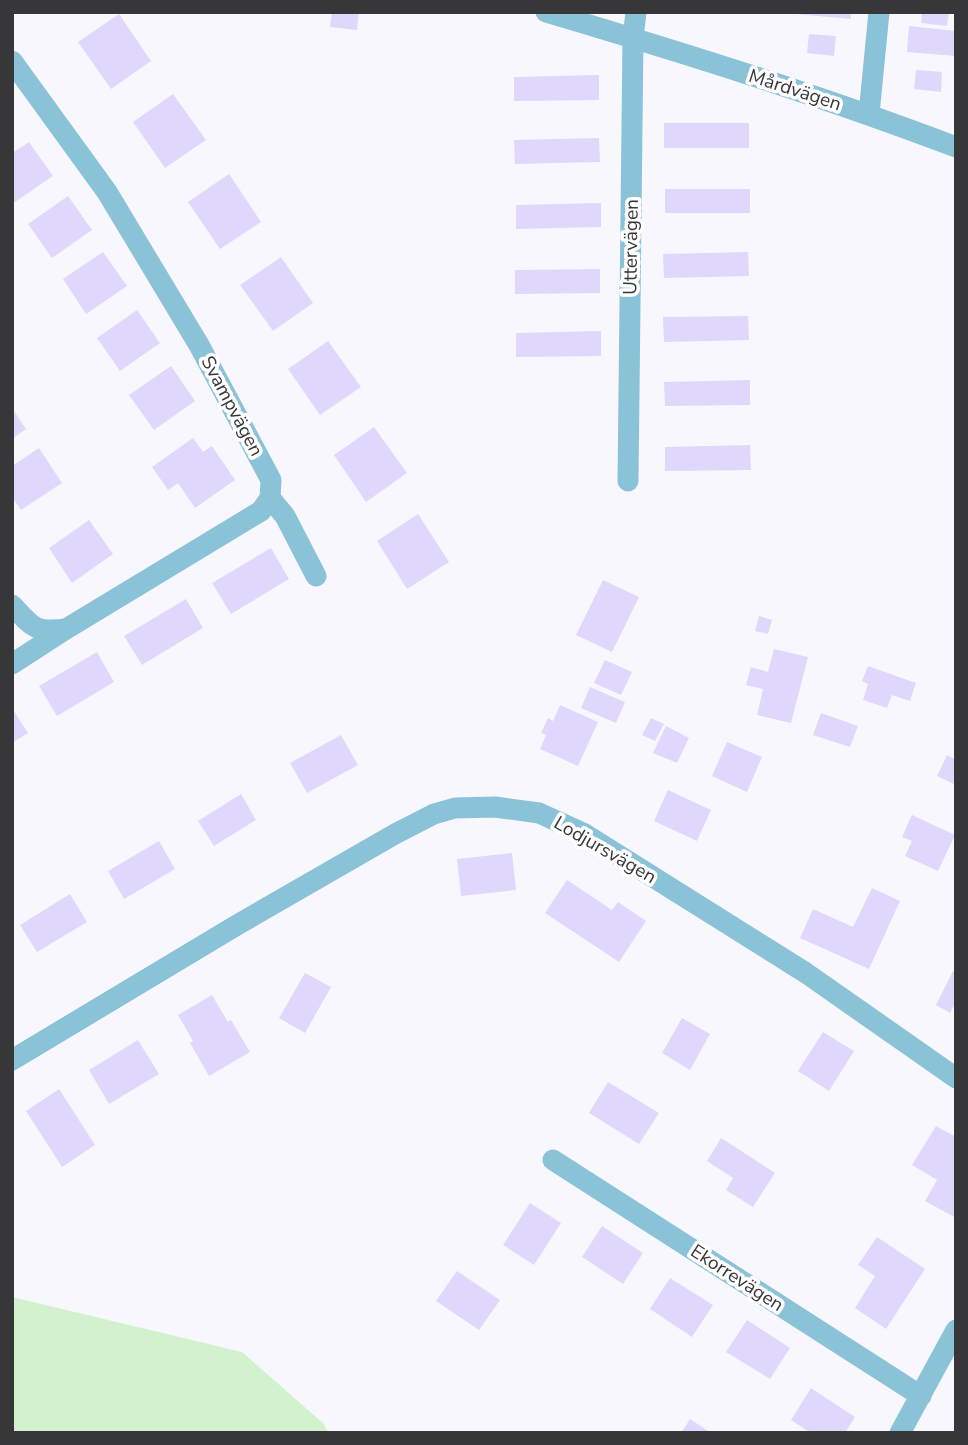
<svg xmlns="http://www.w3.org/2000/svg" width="968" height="1445" font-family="'Nunito Sans',sans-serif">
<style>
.green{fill:#d2f2ce}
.building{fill:#e0d7fc}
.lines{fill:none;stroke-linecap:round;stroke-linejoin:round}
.street{stroke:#8ac2d7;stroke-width:21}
.labels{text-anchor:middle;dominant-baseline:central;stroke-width:7;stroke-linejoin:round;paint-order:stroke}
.street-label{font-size:19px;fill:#373639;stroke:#fff}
</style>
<rect width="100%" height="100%" fill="#f8f7fe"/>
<path class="green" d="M 12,1297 L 242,1352 L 324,1424 L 328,1433 L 12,1433 Z"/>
<path class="building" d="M 332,12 L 359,12 L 357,30 L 330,27 Z
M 796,12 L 851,12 L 851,19 L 796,14 Z
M 922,12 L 949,12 L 947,26 L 921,23 Z
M 119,14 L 151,61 L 111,89 L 78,42 Z
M 909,26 L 956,31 L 956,56 L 907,52 Z
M 809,34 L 836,36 L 834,56 L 807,53 Z
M 916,70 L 942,72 L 941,92 L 914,89 Z
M 599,75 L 599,100 L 514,101 L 514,77 Z
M 173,94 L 206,140 L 165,168 L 133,122 Z
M 664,123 L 749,123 L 749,148 L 664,148 Z
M 599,138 L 600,162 L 515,164 L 514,140 Z
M 29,142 L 53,176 L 12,204 L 12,153 Z
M 229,174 L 261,222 L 220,249 L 188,202 Z
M 665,189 L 750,189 L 750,213 L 665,213 Z
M 68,196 L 92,230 L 52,258 L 28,224 Z
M 601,203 L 601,227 L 516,229 L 516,205 Z
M 103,252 L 127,286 L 86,314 L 63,279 Z
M 748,252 L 749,276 L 664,278 L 663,254 Z
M 281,257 L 313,303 L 273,331 L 240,285 Z
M 600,269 L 600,293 L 515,294 L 515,270 Z
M 137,310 L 160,343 L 120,371 L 97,338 Z
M 748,316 L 749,340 L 664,342 L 663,317 Z
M 601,331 L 601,356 L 516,357 L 516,333 Z
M 328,341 L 361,387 L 320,415 L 288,369 Z
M 171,366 L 195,401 L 154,430 L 129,395 Z
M 750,380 L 750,405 L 665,406 L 664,382 Z
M 12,408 L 26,429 L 12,439 Z
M 374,427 L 407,473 L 366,502 L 334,455 Z
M 193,438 L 203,452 L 212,446 L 235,480 L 195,508 L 178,483 L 168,490 L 152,467 Z
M 750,445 L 751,470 L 665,471 L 665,447 Z
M 39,448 L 62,483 L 21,510 L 12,497 L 12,466 Z
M 418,514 L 449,562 L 407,589 L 377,541 Z
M 89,520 L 113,554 L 72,583 L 49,548 Z
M 271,548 L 289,579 L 231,614 L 212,583 Z
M 603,580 L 639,597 L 612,652 L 576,635 Z
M 186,599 L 203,628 L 142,665 L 124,636 Z
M 759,616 L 772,620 L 768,634 L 755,631 Z
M 774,649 L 808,657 L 791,723 L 757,715 L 763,689 L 746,685 L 751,667 L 768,672 Z
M 97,652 L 114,682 L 57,716 L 39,686 Z
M 605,660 L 632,672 L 621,695 L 594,683 Z
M 868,666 L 916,683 L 910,701 L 892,695 L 887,708 L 863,700 L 868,684 L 862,681 Z
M 590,687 L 625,702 L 616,723 L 581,708 Z
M 560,705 L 598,722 L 578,766 L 540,749 L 546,735 L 541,733 L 548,718 L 553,721 Z
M 12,708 L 28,733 L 12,743 Z
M 821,713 L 858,726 L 850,747 L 813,735 Z
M 651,718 L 664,724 L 655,741 L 642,735 Z
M 666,726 L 689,738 L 677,763 L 653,753 Z
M 341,735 L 358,765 L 307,793 L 290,763 Z
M 727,742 L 762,757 L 747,792 L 712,776 Z
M 947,755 L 956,760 L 956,785 L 937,776 Z
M 668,790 L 711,810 L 697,841 L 654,821 Z
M 241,794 L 256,820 L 214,846 L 198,821 Z
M 912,815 L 955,835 L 938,871 L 905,856 L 912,841 L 902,837 Z
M 159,841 L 175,869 L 124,899 L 108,871 Z
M 512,853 L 516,890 L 461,896 L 457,859 Z
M 567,880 L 612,910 L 618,902 L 646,921 L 619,962 L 545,913 Z
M 872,888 L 900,901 L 869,969 L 800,938 L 813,909 L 853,927 Z
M 70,894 L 87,922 L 37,952 L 20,925 Z
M 953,971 L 956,972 L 956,1001 L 950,1013 L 936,1005 Z
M 305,973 L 331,987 L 305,1033 L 279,1018 Z
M 212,995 L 228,1022 L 231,1020 L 250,1052 L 209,1076 L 190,1043 L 193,1041 L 178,1015 Z
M 682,1018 L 710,1034 L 690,1070 L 662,1053 Z
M 823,1032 L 854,1051 L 829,1091 L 798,1071 Z
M 138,1040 L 159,1074 L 109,1104 L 89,1070 Z
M 608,1082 L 659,1113 L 639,1144 L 589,1113 Z
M 59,1089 L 95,1145 L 62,1167 L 26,1111 Z
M 936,1126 L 956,1137 L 956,1218 L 925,1201 L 937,1180 L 912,1165 Z
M 721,1138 L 775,1173 L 753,1207 L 726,1190 L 733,1178 L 707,1161 Z
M 530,1203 L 561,1223 L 534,1265 L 503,1245 Z
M 602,1226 L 643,1253 L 623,1284 L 582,1257 Z
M 877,1237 L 925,1269 L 886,1329 L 855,1308 L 875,1276 L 858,1265 Z
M 457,1271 L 500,1300 L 479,1330 L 436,1301 Z
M 670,1278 L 713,1305 L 692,1337 L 650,1309 Z
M 747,1320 L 790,1348 L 770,1379 L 726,1352 Z
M 811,1388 L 855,1417 L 845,1433 L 811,1433 L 791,1420 Z
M 690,1419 L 711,1433 L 681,1433 Z"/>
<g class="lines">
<path class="street" d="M 546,12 C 684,53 822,96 956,147
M 12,61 L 107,192 L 199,345 L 271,480 L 270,498 L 261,511 L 66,629 L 12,664
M 869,114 L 879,12
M 628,481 L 633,38 L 636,12
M 270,498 L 285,516 L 316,576
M 12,605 C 32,627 35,633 66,629
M 12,1060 L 237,925 L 395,834 L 434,814 L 455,808 L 495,807 L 539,813 L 583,833 L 806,973 L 956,1078
M 553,1160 L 921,1396
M 900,1433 L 956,1330"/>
</g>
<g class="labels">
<g class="street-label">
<text transform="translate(795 90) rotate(18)">Mårdvägen</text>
<text transform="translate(631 247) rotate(-89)">Uttervägen</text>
<text transform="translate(232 406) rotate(62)">Svampvägen</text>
<text transform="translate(605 850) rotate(30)">Lodjursvägen</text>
<text transform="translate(737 1278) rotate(33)">Ekorrevägen</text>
</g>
</g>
<rect width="968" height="1445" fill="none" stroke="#373639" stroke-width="28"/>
</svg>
